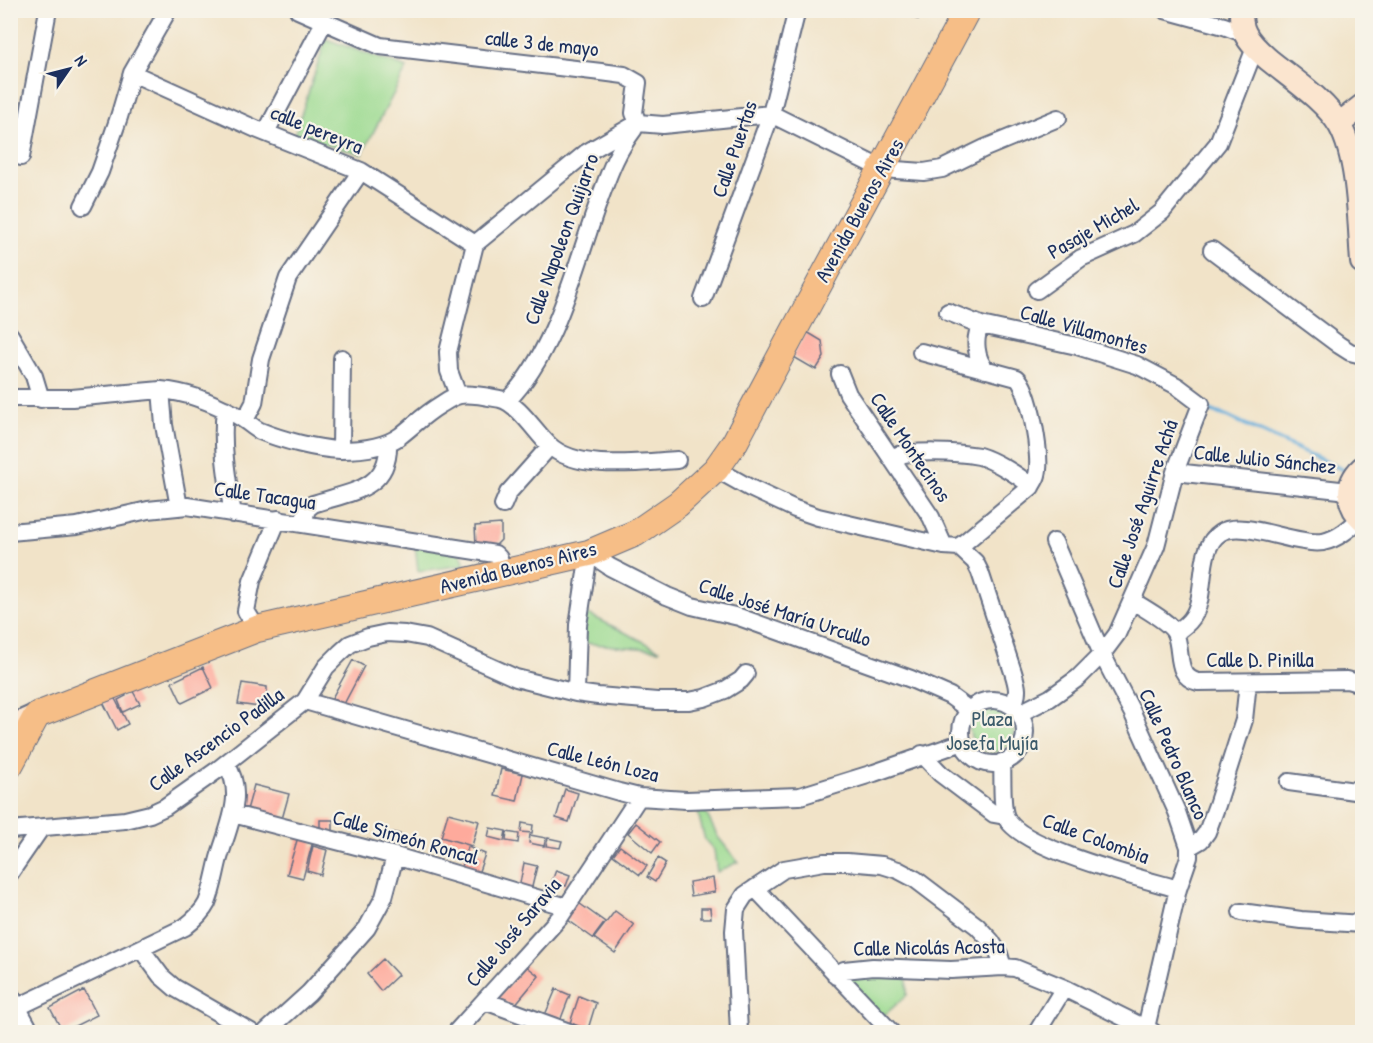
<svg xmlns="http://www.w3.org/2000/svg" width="1373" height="1043" font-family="'Patrick Hand',sans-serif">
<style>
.green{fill:#9bda90;stroke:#5b8477;stroke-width:1.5}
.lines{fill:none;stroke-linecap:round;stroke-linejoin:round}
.stream{stroke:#62acda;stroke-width:4}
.building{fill:#feaa9c}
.minor-casing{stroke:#666e83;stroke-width:20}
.secondary-casing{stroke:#666e83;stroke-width:26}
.primary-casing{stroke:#666e83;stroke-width:28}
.minor{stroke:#fff;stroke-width:16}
.secondary{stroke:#fbe5cf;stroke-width:22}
.primary{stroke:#f6be87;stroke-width:26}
.labels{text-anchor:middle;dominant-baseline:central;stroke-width:4.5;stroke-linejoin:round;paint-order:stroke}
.street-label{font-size:21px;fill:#1b2f5e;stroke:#f7f3e8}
.park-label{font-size:21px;fill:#3b5a6a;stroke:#f7f3e8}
</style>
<rect width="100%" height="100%" fill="#f7f3e8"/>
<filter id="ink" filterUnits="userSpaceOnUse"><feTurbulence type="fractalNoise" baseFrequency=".0167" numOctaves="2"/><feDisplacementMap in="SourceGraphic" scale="12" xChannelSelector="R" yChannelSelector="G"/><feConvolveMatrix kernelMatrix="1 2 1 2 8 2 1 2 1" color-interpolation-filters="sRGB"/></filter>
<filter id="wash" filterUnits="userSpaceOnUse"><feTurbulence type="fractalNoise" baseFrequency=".008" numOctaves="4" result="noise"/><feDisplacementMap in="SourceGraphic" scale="24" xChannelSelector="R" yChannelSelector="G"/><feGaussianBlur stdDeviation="1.35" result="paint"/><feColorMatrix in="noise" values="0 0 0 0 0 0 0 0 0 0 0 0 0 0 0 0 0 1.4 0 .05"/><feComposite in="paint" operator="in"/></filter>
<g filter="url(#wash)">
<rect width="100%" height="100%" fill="#f1e3c8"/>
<path class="green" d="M 326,39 L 407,68 L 362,154 L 294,136 Z
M 415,544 L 461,553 L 465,565 L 418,571 Z
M 586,613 L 660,650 L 583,643 Z
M970 730a22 22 0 1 1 44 0a22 22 0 1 1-44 0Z
M 705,811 L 718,837 L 738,862 L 717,872 L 714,850 L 705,840 L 698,813 Z
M 865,973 L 907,978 L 907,995 L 881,1018 L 849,981 L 854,977 Z"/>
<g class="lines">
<path class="stream" d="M 1204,406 L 1210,411 L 1227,416 L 1350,473"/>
</g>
<g id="blocks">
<path class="building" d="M 807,332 L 822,341 L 824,357 L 816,370 L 792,356 Z
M 501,524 L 501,540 L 493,548 L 476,545 L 475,526 Z
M 353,660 L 364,666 L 344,704 L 332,698 Z
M 203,667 L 213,688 L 182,703 L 172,682 Z
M 242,683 L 267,687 L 267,708 L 238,704 Z
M 131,688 L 140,704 L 123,712 L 118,700 L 126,696 L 124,691 Z
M 113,695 L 128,724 L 117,730 L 102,700 Z
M 501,769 L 523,774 L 517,801 L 495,796 Z
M 254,785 L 289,794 L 282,819 L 247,810 Z
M 565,789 L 578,793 L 569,822 L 556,818 Z
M 448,813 L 479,821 L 472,846 L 441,837 Z
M 320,820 L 333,820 L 333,837 L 320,836 Z
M 522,823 L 533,825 L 532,833 L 521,832 Z
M 636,823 L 660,842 L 652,853 L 628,833 Z
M 490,828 L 506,831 L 504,841 L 488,837 Z
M 392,832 L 400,834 L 395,850 L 388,848 Z
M 507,832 L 519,834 L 518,843 L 506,841 Z
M 530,835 L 546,838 L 544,846 L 529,843 Z
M 298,837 L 313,841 L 303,878 L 287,874 Z
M 548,838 L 562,841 L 560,848 L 546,846 Z
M 313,846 L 327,850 L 321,875 L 307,871 Z
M 620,846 L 647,866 L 640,875 L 613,855 Z
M 468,847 L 485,854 L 478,874 L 461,870 Z
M 658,858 L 666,863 L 655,882 L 647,877 Z
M 524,863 L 537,866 L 531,891 L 519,888 Z
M 556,870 L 570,875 L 566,886 L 552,881 Z
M 713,878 L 715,892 L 691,896 L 689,882 Z
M 576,901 L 605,922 L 593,938 L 564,917 Z
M 701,908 L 710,908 L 711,918 L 701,918 Z
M 615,911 L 634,925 L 615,953 L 594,938 Z
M 383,959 L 398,975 L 381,991 L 367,974 Z
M 525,965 L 539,976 L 514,1006 L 497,999 Z
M 556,989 L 570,995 L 560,1021 L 545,1015 Z
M 84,990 L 97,1015 L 63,1032 L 50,1008 Z
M 579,996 L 596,1003 L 588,1029 L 570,1023 Z"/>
</g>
</g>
<g filter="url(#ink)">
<use href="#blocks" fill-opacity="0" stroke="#666e83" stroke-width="1.5"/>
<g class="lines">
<defs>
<path id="minor" d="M 298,10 L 380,46 L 601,72 L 624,75 L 638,83 L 634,113 L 638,123
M 918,10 L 938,10
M 1165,10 L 1224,26 L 1245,34
M 132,73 L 256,129 L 361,171 L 475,244
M 638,123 L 663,125 L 771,114 L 882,169 L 924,172 L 942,169 L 985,148 L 1058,118
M 266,132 L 324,22
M 10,152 L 21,157 L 48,10
M 83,206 L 100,172 L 119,117 L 132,73 L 167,12
M 1212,250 L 1339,345 L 1350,352 L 1362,355
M 1037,290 L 1081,258 L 1134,234 L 1162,212 L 1218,143 L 1255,48
M 703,299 L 771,114 L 797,10
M 948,312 L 981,325 L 1077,346 L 1137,365 L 1177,386 L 1201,404 L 1175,472 L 1156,546 L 1117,634 L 1102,654 L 1078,678 L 1050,698 L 1020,713
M 981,325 C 973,339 976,359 986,370
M 10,335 L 34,376 L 41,399
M 921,352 L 1017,378 C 1030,389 1042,458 1037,475 C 1036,479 1033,483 1031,487 L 959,547
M 840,374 L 848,394 L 931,517 L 944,546
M 161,390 L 164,425 L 179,507
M 458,395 L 449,371 L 448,352 L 475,244 L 586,153 L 638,123
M 10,398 L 72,398 L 161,390 C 188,392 214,403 238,416 C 246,420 252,427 260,431 C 282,440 316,449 340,450 C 360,450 384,448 400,436 C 414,425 425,414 440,405 C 445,402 453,396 460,395 C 472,393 489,397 500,399 C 518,403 536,433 549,445 C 577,472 642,462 677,460
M 507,401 C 557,351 576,263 600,198 C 610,171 616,153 634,129
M 225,409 C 221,445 227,478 233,514
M 245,420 L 254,403 L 261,359 L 288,278 L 361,171
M 341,450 L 342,358
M 891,457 C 913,450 956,452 979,456 C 993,460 1021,476 1031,487
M 716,469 L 750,488 L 795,509 L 818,517 L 944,546 L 959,547 L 975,562 L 980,572 L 1013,672 C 1017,685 1020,694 1012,706
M 1175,472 L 1349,491
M 503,505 L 508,493 L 550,446
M 303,523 L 307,509 L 313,504 C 349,492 390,490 388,443
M 10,532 L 77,526 L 148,510 L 187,506 L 495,554 L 499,558 L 503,571
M 1054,542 L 1102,654 L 1132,712 L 1177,812 L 1189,847 L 1189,857 L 1178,889 L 1146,1028
M 1133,601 C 1143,608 1170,622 1175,633 C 1183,651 1174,676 1198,682 L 1347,680 L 1362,684
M 257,629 L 246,611 L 252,581 L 278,519
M 1175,633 C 1181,629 1188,624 1192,618 C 1208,596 1196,548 1220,533 C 1242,518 1296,546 1323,542 C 1338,539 1350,528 1361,518
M 576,693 L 578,625 L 589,553 L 610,567 L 667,596 L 692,606 L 739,617 L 911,679 L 950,696 L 969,710
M961 732a32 32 0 1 1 64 0a32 32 0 1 1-64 0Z
M 305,701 L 619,792 L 639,797 L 686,800 L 800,796 L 874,773 L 963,742
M 922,754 L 941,774 L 994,814 L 1005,816
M 1002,762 C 1003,775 1001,807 1006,817 C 1018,848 1144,879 1178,889
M 1289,782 L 1362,792
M 233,814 L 395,856 L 567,907
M 10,830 L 125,820 L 150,814 L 165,807 L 216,771 L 305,701 L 326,667 L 340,653 L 350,644 L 368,637 L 387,633 L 405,634 L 427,638 L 516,678 L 576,693 L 598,696 L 657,701 L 689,701 L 704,698 L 725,690 L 741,680 L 746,674
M 1189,847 L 1201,840 L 1207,832 L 1217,805 L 1244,720 L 1248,682
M 10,873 L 41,828
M 755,888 L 891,1032
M 1241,912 L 1301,920 L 1362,924
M 141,949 L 161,976 L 175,988 L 251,1032
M 836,976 L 844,970 L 873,967 L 951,970 L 1003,967 L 1015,968 L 1064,988 L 1153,1032
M 10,994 L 31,1032
M 485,1001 L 569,1032
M 18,1007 L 185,927 C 194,920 202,913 207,903 C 213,888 215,873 219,858 C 228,827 246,793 226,764
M 266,1032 L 309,993 L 367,928 L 384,897 L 395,856
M 456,1032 L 560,917 L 639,797
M 739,1032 L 734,931 L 736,909 L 745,895 L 784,869 L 824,862 L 847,862 L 882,865 L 898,870 L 915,879 L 977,926 L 991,941 L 999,954 L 1003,967
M 1037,1032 L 1064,988"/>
<path id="secondary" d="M 1241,10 C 1241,18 1241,26 1245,33 C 1250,44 1260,52 1269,60 C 1291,78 1326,101 1340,126 C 1359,160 1359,223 1362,262
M 1339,124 L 1362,106
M 1362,468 C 1346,483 1346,504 1362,519
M 10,727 L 37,715"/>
<path id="primary" d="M 10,765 L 37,715 L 257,629 L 589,553 L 636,533 L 678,504 L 716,469 L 735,442 C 811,297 890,155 967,10"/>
</defs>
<use href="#minor" class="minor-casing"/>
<use href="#secondary" class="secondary-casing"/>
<use href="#primary" class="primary-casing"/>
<use href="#minor" class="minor"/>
<use href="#secondary" class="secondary"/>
<use href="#primary" class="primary"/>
</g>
</g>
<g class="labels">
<g class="street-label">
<text transform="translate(542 43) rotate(6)">calle 3 de mayo</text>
<text transform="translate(317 129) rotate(22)">calle pereyra</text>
<text transform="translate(734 149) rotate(-71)">Calle Puertas</text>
<text transform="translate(859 210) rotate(-61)">Avenida Buenos Aires</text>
<text transform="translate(1093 228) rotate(-30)">Pasaje Michel</text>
<text transform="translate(561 239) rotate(-70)">Calle Napoleon Quijarro</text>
<text transform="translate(1084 329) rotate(16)">Calle Villamontes</text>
<text transform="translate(911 447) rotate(56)">Calle Montecinos</text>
<text transform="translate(1265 459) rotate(6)">Calle Julio Sánchez</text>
<text transform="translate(265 495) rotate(8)">Calle Tacagua</text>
<text transform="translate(1142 504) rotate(-71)">Calle José Aguirre Achá</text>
<text transform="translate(518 567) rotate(-14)">Avenida Buenos Aires</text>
<text transform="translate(785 612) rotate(18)">Calle José María Urcullo</text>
<text x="1260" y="659">Calle D. Pinilla</text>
<text transform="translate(216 739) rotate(-36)">Calle Ascencio Padilla</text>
<text transform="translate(1174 754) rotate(66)">Calle Pedro Blanco</text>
<text transform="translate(603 761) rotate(14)">Calle León Loza</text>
<text transform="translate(406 837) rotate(16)">Calle Simeón Roncal</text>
<text transform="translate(1096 838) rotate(20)">Calle Colombia</text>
<text transform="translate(513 932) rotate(-50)">Calle José Saravia</text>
<text transform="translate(929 947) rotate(-1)">Calle Nicolás Acosta</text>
</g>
<g class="park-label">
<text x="992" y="718">Plaza<tspan x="992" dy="24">Josefa Mujía</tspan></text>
</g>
</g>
<rect width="1373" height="1043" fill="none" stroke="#f7f3e8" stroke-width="36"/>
<g transform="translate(69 69) rotate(55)" stroke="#f7f3e8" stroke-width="4.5" paint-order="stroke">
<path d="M0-4.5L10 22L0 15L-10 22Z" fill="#1b2f5e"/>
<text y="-9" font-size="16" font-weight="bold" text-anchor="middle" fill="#1b2f5e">N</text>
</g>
</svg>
